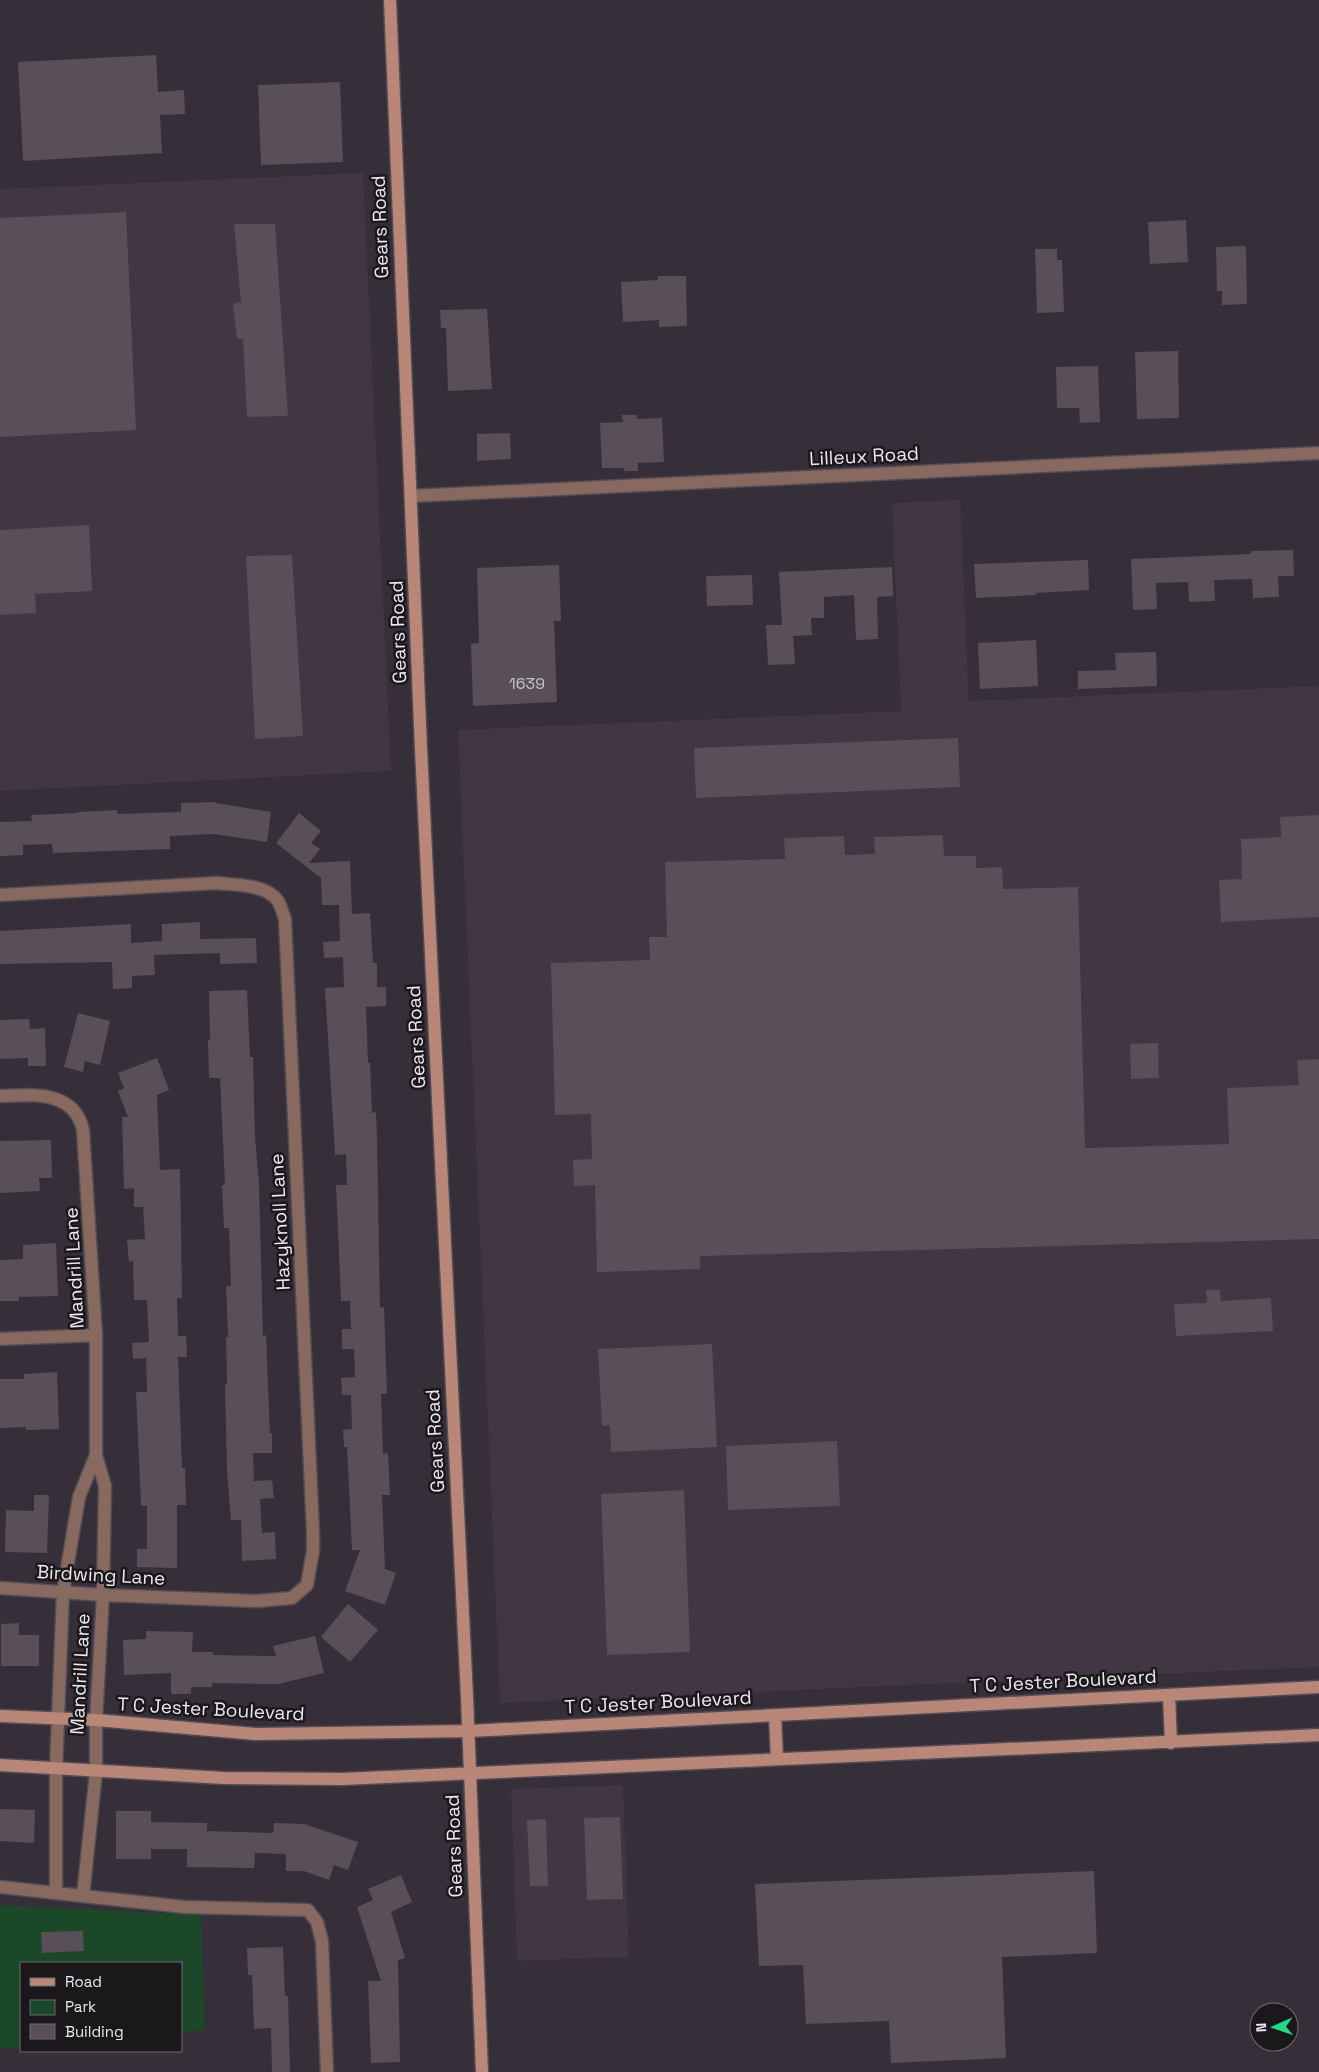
<svg xmlns="http://www.w3.org/2000/svg" width="1319" height="2072" font-family="'Space Grotesk',sans-serif">
<style>
.built{fill:#423544}
.green{fill:#1b4828}
.building{fill:#584f59}
.lines{fill:none;stroke-linecap:round;stroke-linejoin:round}
.minor-casing{stroke:#534c55;stroke-width:15}
.secondary-casing{stroke:#534c55;stroke-width:15}
.minor{stroke:#88695f;stroke-width:12}
.secondary{stroke:#b88778;stroke-width:12}
.labels{text-anchor:middle;dominant-baseline:central;stroke-width:5;stroke-linejoin:round;paint-order:stroke}
.number-label{font-size:16px;fill:#c8c1c9}
.street-label{font-size:19px;fill:#ede7ee;stroke:#1b181c}
</style>
<rect width="100%" height="100%" fill="#362e38"/>
<path class="built" d="M 363,173 L 391,771 L 0,791 L 0,189 Z
M 960,500 L 969,701 L 1319,686 L 1319,1667 L 500,1703 L 458,730 L 901,711 L 892,503 Z
M 623,1785 L 629,1957 L 517,1961 L 511,1789 Z"/>
<path class="green" d="M 0,1905 L 201,1915 L 205,2030 L 181,2032 L 181,1963 L 21,1963 L 21,2047 L 0,2049 Z"/>
<path class="building" d="M 156,55 L 158,92 L 184,90 L 185,114 L 160,115 L 162,153 L 23,161 L 18,62 Z
M 340,82 L 343,162 L 261,165 L 258,85 Z
M 126,212 L 136,430 L 0,437 L 0,218 Z
M 1186,220 L 1188,262 L 1150,264 L 1148,222 Z
M 234,224 L 275,224 L 288,416 L 247,417 L 243,339 L 237,339 L 233,304 L 241,302 Z
M 1246,246 L 1247,304 L 1222,305 L 1222,291 L 1217,291 L 1216,247 Z
M 1035,249 L 1057,249 L 1057,260 L 1062,260 L 1064,312 L 1037,313 Z
M 658,276 L 686,276 L 687,326 L 659,327 L 659,320 L 623,322 L 621,282 L 658,280 Z
M 487,309 L 492,389 L 448,391 L 446,328 L 441,328 L 440,310 Z
M 1178,351 L 1179,418 L 1137,419 L 1135,352 Z
M 1098,366 L 1100,422 L 1080,423 L 1079,408 L 1057,408 L 1056,367 Z
M 622,415 L 637,415 L 637,419 L 662,418 L 664,462 L 638,463 L 638,471 L 624,471 L 624,468 L 602,468 L 600,423 L 623,422 Z
M 510,433 L 511,459 L 477,461 L 477,434 Z
M 89,525 L 92,591 L 35,594 L 36,613 L 0,615 L 0,530 Z
M 1293,550 L 1294,576 L 1278,576 L 1279,597 L 1253,598 L 1252,579 L 1214,580 L 1215,601 L 1189,602 L 1188,582 L 1156,583 L 1157,609 L 1133,610 L 1131,559 L 1251,554 L 1251,551 Z
M 292,555 L 303,736 L 255,739 L 246,556 Z
M 1088,560 L 1089,590 L 1036,593 L 1036,595 L 976,598 L 974,564 Z
M 559,565 L 561,621 L 554,621 L 557,702 L 473,706 L 471,644 L 479,643 L 477,568 Z
M 892,567 L 893,596 L 877,597 L 878,639 L 856,640 L 854,595 L 824,597 L 824,618 L 811,618 L 812,635 L 793,636 L 795,664 L 768,665 L 766,625 L 782,625 L 779,572 Z
M 752,575 L 753,605 L 707,606 L 706,576 Z
M 1036,640 L 1038,686 L 980,689 L 978,643 Z
M 1156,652 L 1157,686 L 1078,689 L 1078,671 L 1116,670 L 1115,653 Z
M 958,738 L 960,787 L 696,798 L 694,748 Z
M 216,802 L 216,803 L 271,812 L 267,842 L 213,834 L 170,836 L 170,849 L 53,853 L 52,844 L 23,845 L 23,855 L 0,856 L 0,822 L 32,821 L 31,815 L 78,813 L 78,812 L 117,810 L 117,814 L 181,812 L 181,803 Z
M 299,813 L 321,831 L 311,843 L 320,849 L 309,863 L 350,861 L 352,914 L 370,913 L 373,963 L 377,963 L 377,987 L 386,987 L 386,1006 L 366,1007 L 368,1063 L 370,1063 L 372,1113 L 376,1112 L 377,1139 L 380,1308 L 384,1307 L 387,1394 L 381,1394 L 383,1454 L 388,1453 L 390,1495 L 382,1495 L 385,1569 L 396,1573 L 385,1605 L 345,1591 L 360,1550 L 352,1550 L 347,1447 L 344,1447 L 343,1430 L 352,1429 L 351,1395 L 342,1395 L 341,1378 L 355,1377 L 354,1349 L 342,1349 L 342,1329 L 351,1329 L 350,1301 L 341,1301 L 336,1185 L 347,1185 L 346,1154 L 335,1155 L 325,988 L 344,987 L 343,957 L 324,958 L 323,942 L 340,941 L 339,905 L 322,905 L 321,878 L 276,843 Z
M 1319,815 L 1319,917 L 1221,922 L 1219,880 L 1242,879 L 1241,839 L 1281,837 L 1280,817 Z
M 943,835 L 944,856 L 976,856 L 976,868 L 1002,867 L 1003,889 L 1078,887 L 1085,1148 L 1229,1144 L 1227,1088 L 1299,1085 L 1297,1060 L 1319,1059 L 1319,1239 L 700,1256 L 700,1269 L 597,1272 L 595,1185 L 574,1186 L 573,1160 L 592,1159 L 591,1114 L 555,1115 L 551,963 L 650,960 L 649,937 L 667,937 L 665,862 L 785,859 L 784,838 L 844,836 L 845,855 L 875,854 L 874,837 Z
M 200,922 L 200,939 L 256,938 L 257,963 L 220,964 L 220,953 L 154,955 L 155,975 L 132,976 L 132,988 L 113,989 L 112,962 L 0,964 L 0,931 L 131,924 L 131,943 L 162,941 L 162,924 Z
M 247,990 L 250,1057 L 253,1057 L 255,1137 L 259,1184 L 263,1336 L 266,1335 L 270,1433 L 272,1433 L 272,1453 L 253,1453 L 254,1481 L 272,1480 L 274,1498 L 260,1499 L 262,1533 L 275,1532 L 276,1559 L 242,1561 L 241,1520 L 231,1520 L 227,1472 L 225,1384 L 227,1384 L 226,1337 L 228,1337 L 226,1286 L 231,1286 L 229,1228 L 224,1228 L 222,1185 L 225,1185 L 220,1078 L 209,1078 L 208,1040 L 210,1040 L 209,991 Z
M 78,1013 L 110,1021 L 100,1065 L 85,1061 L 83,1072 L 64,1067 Z
M 29,1019 L 30,1029 L 45,1028 L 46,1066 L 28,1066 L 28,1058 L 0,1059 L 0,1020 Z
M 1158,1043 L 1159,1078 L 1131,1079 L 1130,1044 Z
M 157,1058 L 169,1090 L 157,1095 L 160,1170 L 180,1169 L 182,1298 L 177,1298 L 178,1336 L 186,1336 L 187,1357 L 178,1357 L 182,1468 L 185,1468 L 186,1505 L 177,1505 L 177,1568 L 137,1567 L 137,1549 L 147,1549 L 147,1506 L 141,1506 L 136,1392 L 147,1392 L 146,1358 L 133,1359 L 132,1343 L 149,1342 L 147,1300 L 134,1300 L 133,1261 L 129,1262 L 127,1240 L 145,1239 L 143,1207 L 134,1207 L 134,1188 L 124,1189 L 122,1117 L 128,1117 L 118,1091 L 124,1088 L 118,1073 Z
M 51,1140 L 52,1178 L 39,1178 L 40,1191 L 0,1193 L 0,1141 Z
M 56,1243 L 58,1296 L 19,1297 L 19,1301 L 0,1301 L 0,1260 L 23,1259 L 23,1245 Z
M 1206,1290 L 1220,1290 L 1221,1301 L 1271,1298 L 1273,1331 L 1176,1336 L 1174,1304 L 1207,1303 Z
M 712,1344 L 717,1447 L 611,1452 L 610,1425 L 602,1426 L 598,1349 Z
M 57,1372 L 59,1429 L 26,1430 L 26,1427 L 0,1428 L 0,1379 L 24,1379 L 24,1374 Z
M 837,1441 L 840,1506 L 728,1510 L 726,1446 Z
M 684,1490 L 690,1652 L 607,1655 L 601,1494 Z
M 34,1495 L 49,1495 L 47,1553 L 5,1552 L 6,1510 L 34,1511 Z
M 348,1604 L 378,1630 L 350,1662 L 321,1637 Z
M 19,1623 L 19,1635 L 39,1635 L 39,1666 L 1,1666 L 1,1624 Z
M 146,1631 L 193,1632 L 192,1652 L 213,1652 L 213,1655 L 276,1656 L 273,1646 L 315,1636 L 324,1673 L 278,1684 L 212,1683 L 212,1687 L 191,1687 L 191,1694 L 171,1694 L 171,1673 L 124,1675 L 123,1640 L 146,1639 Z
M 0,1809 L 35,1810 L 34,1843 L 0,1841 Z
M 116,1811 L 151,1811 L 151,1822 L 207,1823 L 207,1831 L 273,1833 L 274,1823 L 304,1824 L 358,1842 L 348,1870 L 334,1865 L 329,1880 L 304,1871 L 286,1871 L 286,1854 L 255,1853 L 254,1868 L 187,1867 L 187,1849 L 151,1849 L 151,1859 L 116,1859 Z
M 620,1817 L 623,1899 L 587,1900 L 584,1818 Z
M 546,1819 L 548,1886 L 530,1886 L 527,1820 Z
M 1094,1871 L 1097,1953 L 1002,1957 L 1006,2058 L 891,2063 L 889,2021 L 806,2024 L 803,1965 L 759,1966 L 755,1884 Z
M 401,1875 L 412,1902 L 391,1912 L 405,1958 L 398,1960 L 400,2062 L 371,2063 L 368,1981 L 381,1981 L 357,1907 L 373,1900 L 368,1889 Z
M 83,1931 L 84,1951 L 42,1953 L 41,1932 Z
M 283,1947 L 285,1996 L 288,1996 L 290,2072 L 272,2072 L 271,2028 L 254,2029 L 252,1975 L 248,1975 L 247,1948 Z"/>
<g class="lines">
<defs>
<path id="minor" d="M 411,496 L 1319,453
M 0,895 L 217,883 C 235,885 266,884 278,901 C 281,906 283,914 285,919 L 313,1532 L 313,1551 L 307,1585 L 292,1598 L 257,1601 L 103,1595 L 0,1588
M 0,1096 C 33,1095 74,1090 83,1130 L 96,1335 L 96,1455 L 105,1486 L 103,1595 L 96,1720 L 96,1772 L 83,1896
M 0,1339 L 96,1335
M 0,1887 L 184,1907 L 308,1910 L 317,1922 L 322,1941 L 327,2072
M 56,1893 L 56,1768 L 63,1592 L 79,1497 L 96,1455"/>
<path id="secondary" d="M 390,0 L 421,749 L 467,1697 L 482,2072
M 1169,1695 L 1171,1743
M 775,1715 L 777,1759
M 0,1716 L 96,1720 L 256,1734 L 469,1731 L 1319,1687
M 0,1765 L 224,1778 L 342,1779 L 1319,1735"/>
</defs>
<use href="#minor" class="minor-casing"/>
<use href="#secondary" class="secondary-casing"/>
<use href="#minor" class="minor"/>
<use href="#secondary" class="secondary"/>
</g>
<g class="labels">
<g class="number-label">
<text x="527" y="683">1639</text>
</g>
<g class="street-label">
<text transform="translate(380 227) rotate(-92)">Gears Road</text>
<text transform="translate(864 456) rotate(-3)">Lilleux Road</text>
<text transform="translate(398 632) rotate(-92)">Gears Road</text>
<text transform="translate(416 1037) rotate(-93)">Gears Road</text>
<text transform="translate(280 1222) rotate(-93)">Hazyknoll Lane</text>
<text transform="translate(74 1268) rotate(-93)">Mandrill Lane</text>
<text transform="translate(435 1441) rotate(-93)">Gears Road</text>
<text transform="translate(101 1575) rotate(3)">Birdwing Lane</text>
<text transform="translate(80 1674) rotate(-87)">Mandrill Lane</text>
<text transform="translate(1063 1681) rotate(-3)">T C Jester Boulevard</text>
<text transform="translate(658 1702) rotate(-3)">T C Jester Boulevard</text>
<text transform="translate(211 1709) rotate(3)">T C Jester Boulevard</text>
<text transform="translate(454 1846) rotate(-92)">Gears Road</text>
</g>
</g>
<rect x="20" y="1962" width="162" height="90" fill="#1b181c" stroke="#6f6b70"/>
<rect x="30" y="1978" width="25" height="8" fill="#b88778" stroke="#6f6b70"/>
<text x="65" y="1987" font-size="15" fill="#ede7ee">Road</text>
<rect x="30" y="2000" width="25" height="15" fill="#1b4828" stroke="#6f6b70"/>
<text x="65" y="2012" font-size="15" fill="#ede7ee">Park</text>
<rect x="30" y="2024" width="25" height="15" fill="#584f59" stroke="#6f6b70"/>
<text x="65" y="2037" font-size="15" fill="#ede7ee">Building</text>
<g transform="translate(1274 2027) rotate(268)"><circle r="24" fill="#1b181c" stroke="#6f6b70"/>
<path d="M0-4L9 19L0 12L-9 19Z" fill="#24d886"/>
<text y="-8" font-size="14" font-weight="bold" text-anchor="middle" fill="#ede7ee">N</text>
</g>
</svg>
